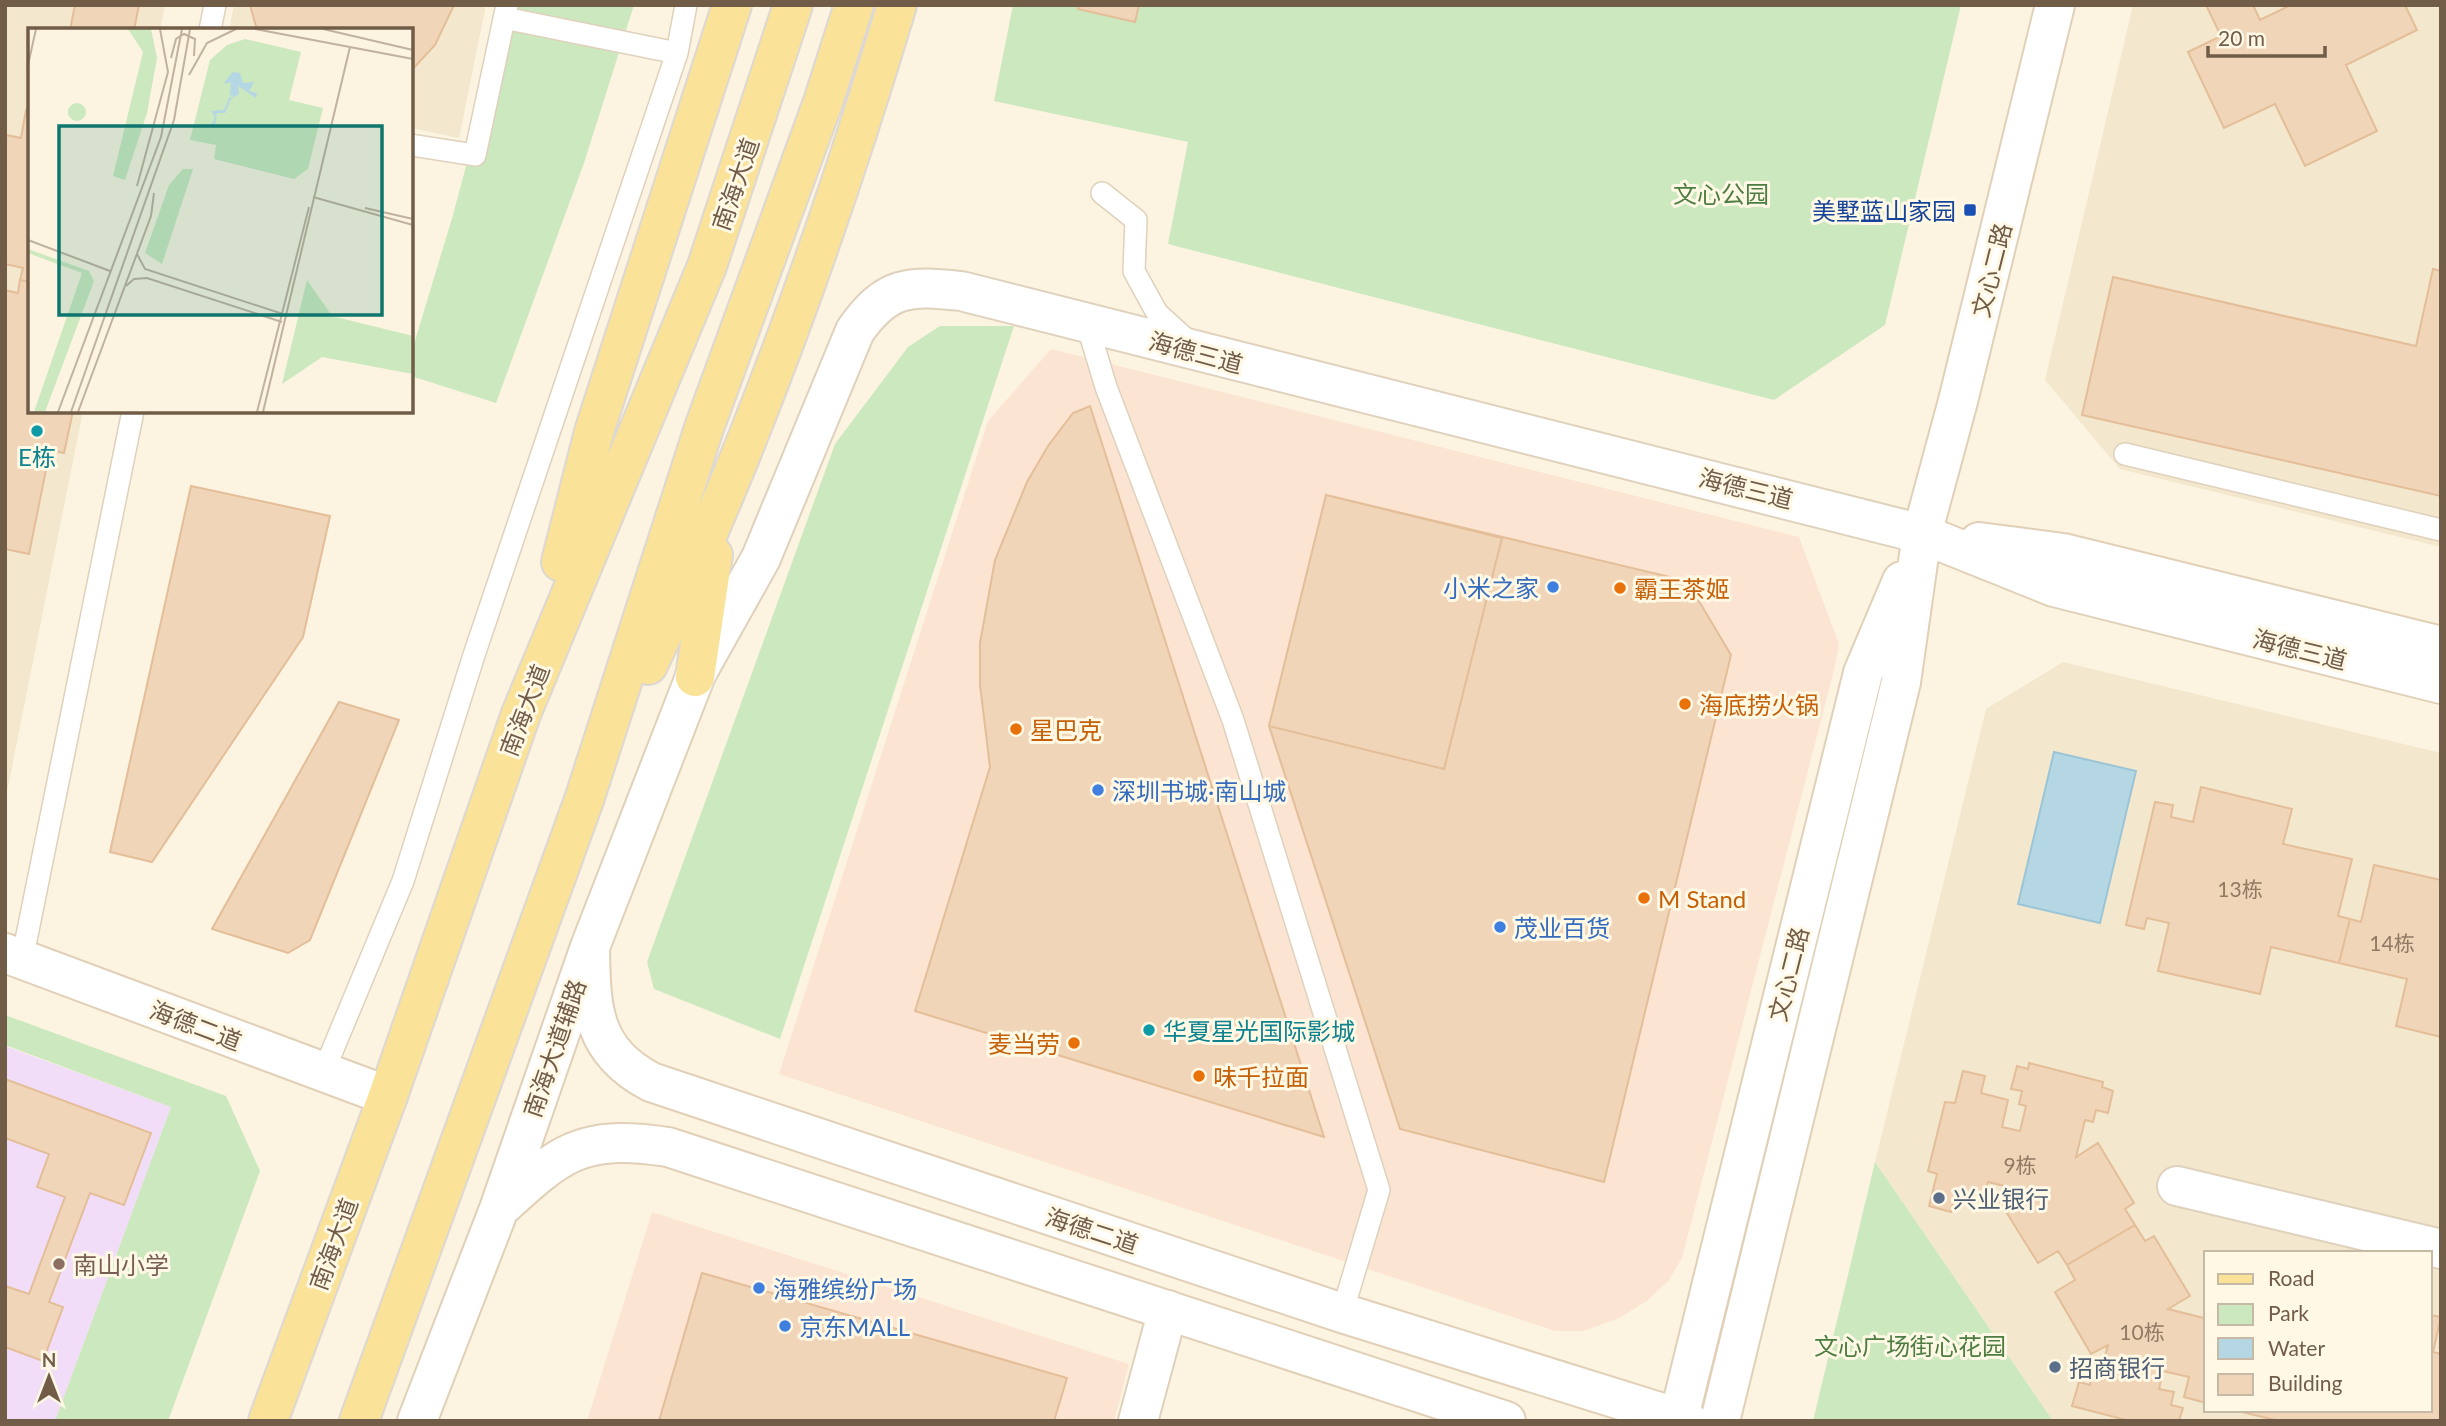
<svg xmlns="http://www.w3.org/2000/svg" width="2446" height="1426" font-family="Lato,'Noto Sans SC',sans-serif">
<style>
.residential{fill:#f3e7ce;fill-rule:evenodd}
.commercial{fill:#fce4d3}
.education{fill:#f1ddf7}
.green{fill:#cbe8bf}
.water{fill:#b5d7e4;stroke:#9bc5d6;stroke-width:2}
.building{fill:#f1d5b8;stroke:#e3be98;stroke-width:2}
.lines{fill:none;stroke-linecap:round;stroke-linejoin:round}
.lane-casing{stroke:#dfd1bc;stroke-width:24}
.street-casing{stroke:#dfd1bc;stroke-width:42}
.secondary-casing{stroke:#e1d0b7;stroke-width:42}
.primary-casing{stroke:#ddd8d3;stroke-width:42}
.lane{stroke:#fff;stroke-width:21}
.street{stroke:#fff;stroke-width:38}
.secondary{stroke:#fff;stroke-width:38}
.primary{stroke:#fae298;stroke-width:38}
.transit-dot{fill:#1a4fb4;stroke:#fff8e5;stroke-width:2.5}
.culture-dot{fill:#0f9aa8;stroke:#fff8e5;stroke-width:2.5}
.shop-dot{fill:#3f7fe0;stroke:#fff8e5;stroke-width:2.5}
.food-dot{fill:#e8710a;stroke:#fff8e5;stroke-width:2.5}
.service-dot{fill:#5c6f8a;stroke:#fff8e5;stroke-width:2.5}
.education-dot{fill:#8d6e63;stroke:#fff8e5;stroke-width:2.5}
.labels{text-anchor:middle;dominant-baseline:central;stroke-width:6;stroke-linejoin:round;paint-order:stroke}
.number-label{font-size:21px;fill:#917a64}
.street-label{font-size:24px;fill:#715c48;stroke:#fff8e5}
.park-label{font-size:24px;fill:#4d7d42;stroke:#fff8e5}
.transit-label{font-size:24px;fill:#164399;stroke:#fff8e5;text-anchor:end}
.culture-label{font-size:24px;fill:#0d838f;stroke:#fff8e5}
.shop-label{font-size:24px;fill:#366cbe;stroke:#fff8e5;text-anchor:start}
.food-label{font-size:24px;fill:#c56008;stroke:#fff8e5;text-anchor:start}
.service-label{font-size:24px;fill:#4e5e75;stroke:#fff8e5;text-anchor:start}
.education-label{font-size:24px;fill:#785e54;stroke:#fff8e5;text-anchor:start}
.inset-road{fill:none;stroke:#c0b29e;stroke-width:2}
.view{fill:#0f766e;fill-opacity:0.15;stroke:#0f766e;stroke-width:3.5}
.inset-edge{fill:none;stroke:#715c48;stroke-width:3.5}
</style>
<rect width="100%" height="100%" fill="#fcf4e0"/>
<path class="residential" d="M 5,5 L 165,5 L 160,30 L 30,30 L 30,411 L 83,411 L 5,802 Z
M 234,5 L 486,5 L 459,138 L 411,128 L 411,30 L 229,30 Z
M 2133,5 L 2441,5 L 2441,547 L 2120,469 L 2045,380 Z
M 2063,662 L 2441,753 L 2441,1421 L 2053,1421 L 1875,1162 L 1986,709 ZM 2206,1253 L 2430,1253 L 2430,1410 L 2206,1410 Z"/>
<path class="commercial" d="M 1051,349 L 1799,537 L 1839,644 L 1835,666 L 1682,1258 L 1669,1280 L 1647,1301 L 1617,1319 L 1583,1331 L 1555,1331 L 779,1074 L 988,421 Z
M 652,1212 L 1129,1364 L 1114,1421 L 587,1421 Z"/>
<path class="education" d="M 5,1046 L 171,1107 L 55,1421 L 5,1421 Z"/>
<path class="green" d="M 509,5 L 634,5 L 584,163 L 496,403 L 411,376 L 411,354 L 453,215 Z
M 1013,5 L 1961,5 L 1885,325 L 1774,400 L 1168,244 L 1188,142 L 994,101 Z
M 940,326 L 1014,326 L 780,1039 L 654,989 L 647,962 L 835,444 L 908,347 Z
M 5,1015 L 226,1096 L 260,1171 L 168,1421 L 55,1421 L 171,1107 L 5,1045 Z
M 1875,1162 L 2053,1421 L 1813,1421 Z"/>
<path class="water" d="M 2054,752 L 2136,771 L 2100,923 L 2018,904 Z"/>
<path class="building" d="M 75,5 L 139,5 L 134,30 L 70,30 Z
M 250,5 L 454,5 L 435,45 L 411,71 L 411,30 L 257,30 Z
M 1079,5 L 1139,5 L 1135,22 L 1078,9 Z
M 2206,5 L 2253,5 L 2260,20 L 2291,5 L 2405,5 L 2417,30 L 2346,65 L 2377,131 L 2305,166 L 2275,104 L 2224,128 L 2188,52 L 2221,36 Z
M 26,110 L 30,111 L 30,282 L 20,280 L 23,268 L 5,264 L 5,140 L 6,135 L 21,138 Z
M 2433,269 L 2441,271 L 2441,496 L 2082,415 L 2113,277 L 2416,346 Z
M 20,280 L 30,282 L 30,411 L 73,411 L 64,453 L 50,450 L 29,554 L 5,549 L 5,290 L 18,293 Z
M 1090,406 L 1324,1137 L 915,1011 L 990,767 L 980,685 L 980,643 L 995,560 L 1027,482 L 1048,446 L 1073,413 Z
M 191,486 L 330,516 L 303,637 L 152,862 L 110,852 Z
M 1326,495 L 1687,581 L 1731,655 L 1604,1182 L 1400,1129 L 1269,726 Z
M 1326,495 L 1502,538 L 1444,769 L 1269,726 Z
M 339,702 L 399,720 L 310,940 L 288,953 L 212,929 Z
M 2201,787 L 2292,809 L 2283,844 L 2352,859 L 2338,916 L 2350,919 L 2339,963 L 2271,947 L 2260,994 L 2158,971 L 2169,923 L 2147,918 L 2144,929 L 2126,925 L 2155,802 L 2173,805 L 2171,817 L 2193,822 Z
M 2374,865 L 2441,880 L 2441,1037 L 2396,1026 L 2407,979 L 2339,963 L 2350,919 L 2361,922 Z
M 2029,1063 L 2103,1082 L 2102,1087 L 2113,1091 L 2108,1113 L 2096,1110 L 2093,1122 L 2085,1120 L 2076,1157 L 2098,1143 L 2134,1203 L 2125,1209 L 2135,1225 L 2067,1265 L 2058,1251 L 2038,1263 L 2000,1202 L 2021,1190 L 1988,1182 L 1982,1202 L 1955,1195 L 1951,1212 L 1929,1206 L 1937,1174 L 1928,1171 L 1945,1102 L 1955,1103 L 1963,1071 L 1985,1076 L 1981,1093 L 2008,1100 L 2002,1127 L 2020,1131 L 2026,1106 L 2019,1104 L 2022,1091 L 2011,1089 L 2017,1066 L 2028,1069 Z
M 5,1079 L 151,1133 L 124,1205 L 90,1193 L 49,1302 L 63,1307 L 43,1361 L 5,1347 L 5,1286 L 29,1294 L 65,1197 L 37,1187 L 49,1154 L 5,1138 Z
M 2135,1225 L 2145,1241 L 2154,1236 L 2190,1296 L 2168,1309 L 2204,1318 L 2206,1309 L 2206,1403 L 2184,1397 L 2189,1377 L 2163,1371 L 2159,1389 L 2174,1392 L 2171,1405 L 2183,1408 L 2179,1421 L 2130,1421 L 2072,1406 L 2079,1382 L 2090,1385 L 2093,1372 L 2100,1374 L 2108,1345 L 2091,1354 L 2055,1292 L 2075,1280 L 2067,1265 Z
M 702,1273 L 1067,1378 L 1054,1421 L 659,1421 Z
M 2430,1315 L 2441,1317 L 2433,1352 L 2441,1354 L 2441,1421 L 2279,1421 L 2238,1411 L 2430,1410 Z"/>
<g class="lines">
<defs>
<path id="lane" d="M 504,18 L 677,53
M 210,30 L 215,5
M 411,145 L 475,155 L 507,5
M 1102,193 L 1136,220 L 1134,271 L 1157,313 L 1190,343
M 1087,324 L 1106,387 L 1233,720 L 1379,1190 L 1342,1313
M 2125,454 L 2441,530
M 22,960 L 133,411
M 323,1073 L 403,881 L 474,655 L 677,53 L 686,5"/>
<path id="street" d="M 695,676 L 761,558 L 855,331 C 886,286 909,285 961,291 L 1922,534
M 2177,1186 L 2441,1249
M 1138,1421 L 1168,1310"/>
<path id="secondary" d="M 1922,534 L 2054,587 L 2441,684
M 1979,542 L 2063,553 L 2441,646
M 590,947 C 591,1008 591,1050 651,1082 L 1342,1313 L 1688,1421
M 5,953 L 388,1096
M 499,1209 C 561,1152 581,1134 668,1147 L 1506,1421
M 417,1421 L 499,1209 L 590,947 L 695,677
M 1678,1421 L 1863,673 L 1902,581
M 1720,1421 L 1901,682 L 1922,534 L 1958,401 L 2055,5"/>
<path id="primary" d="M 561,562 L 594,432 L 732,5
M 648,665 C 750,453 829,231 897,5
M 695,677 L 713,555
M 268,1421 L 388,1096 L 521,714 L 707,266 L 793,5
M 359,1421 L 584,800 L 704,428 L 823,102 L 854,5"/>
</defs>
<use href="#lane" class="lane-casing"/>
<use href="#street" class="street-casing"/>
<use href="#secondary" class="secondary-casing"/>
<use href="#primary" class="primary-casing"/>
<use href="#lane" class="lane"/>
<use href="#street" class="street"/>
<use href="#secondary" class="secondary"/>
<use href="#primary" class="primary"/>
</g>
<rect class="transit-dot" x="1963" y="203" width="14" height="14" rx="3.5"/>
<g class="culture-dot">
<circle cx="37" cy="431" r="7"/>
<circle cx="1149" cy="1030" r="7"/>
</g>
<g class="shop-dot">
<circle cx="1553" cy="587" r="7"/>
<circle cx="1098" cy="790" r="7"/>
<circle cx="1500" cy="927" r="7"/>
<circle cx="759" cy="1288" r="7"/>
<circle cx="785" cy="1326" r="7"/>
</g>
<g class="food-dot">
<circle cx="1620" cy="588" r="7"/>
<circle cx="1685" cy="704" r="7"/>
<circle cx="1016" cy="729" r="7"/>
<circle cx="1644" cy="898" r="7"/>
<circle cx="1074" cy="1043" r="7"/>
<circle cx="1199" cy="1076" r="7"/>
</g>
<g class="service-dot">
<circle cx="1939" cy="1198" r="7"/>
<circle cx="2055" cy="1367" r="7"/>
</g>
<circle class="education-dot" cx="59" cy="1264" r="7"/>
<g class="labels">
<g class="number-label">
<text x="2240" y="888">13栋</text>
<text x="2392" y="942">14栋</text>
<text x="2020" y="1164">9栋</text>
<text x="2142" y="1331">10栋</text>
</g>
<g class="street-label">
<text transform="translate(735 184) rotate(-71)">南海大道</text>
<text transform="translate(1991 270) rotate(-76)">文心二路</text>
<text transform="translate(1196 352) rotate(15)">海德三道</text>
<text transform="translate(1746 488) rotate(14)">海德三道</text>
<text transform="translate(2300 649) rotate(14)">海德三道</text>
<text transform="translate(524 710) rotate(-69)">南海大道</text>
<text transform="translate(1788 974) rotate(-76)">文心二路</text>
<text transform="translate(196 1025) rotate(21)">海德二道</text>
<text transform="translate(554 1048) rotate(-71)">南海大道辅路</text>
<text transform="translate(1092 1230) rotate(18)">海德二道</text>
<text transform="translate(333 1244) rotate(-70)">南海大道</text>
</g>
<g class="park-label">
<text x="1721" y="193">文心公园</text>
<text x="1910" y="1345">文心广场街心花园</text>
</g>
<g class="transit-label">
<text x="1956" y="210">美墅蓝山家园</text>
</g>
<g class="culture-label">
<text x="37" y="456">E栋</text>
<text x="1163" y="1030" text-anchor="start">华夏星光国际影城</text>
</g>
<g class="shop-label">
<text x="1539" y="587" text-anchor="end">小米之家</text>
<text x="1112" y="790">深圳书城·南山城</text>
<text x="1514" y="927">茂业百货</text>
<text x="773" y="1288">海雅缤纷广场</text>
<text x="799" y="1326">京东MALL</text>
</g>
<g class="food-label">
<text x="1634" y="588">霸王茶姬</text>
<text x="1699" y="704">海底捞火锅</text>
<text x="1030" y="729">星巴克</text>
<text x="1658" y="898">M Stand</text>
<text x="1060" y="1043" text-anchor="end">麦当劳</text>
<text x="1213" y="1076">味千拉面</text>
</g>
<g class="service-label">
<text x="1953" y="1198">兴业银行</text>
<text x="2069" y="1367">招商银行</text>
</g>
<g class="education-label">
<text x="73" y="1264">南山小学</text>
</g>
</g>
<g transform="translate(28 28)">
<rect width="385" height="385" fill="#fcf4e0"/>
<path d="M 100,1 L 123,1 L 129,30 L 119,85 L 97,152 L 85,148 L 115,24 ZM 217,11 L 273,24 L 261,72 L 295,80 L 280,141 L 266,151 L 186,131 L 188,117 L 162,112 L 182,32 L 199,17 ZM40 84a9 9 0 1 1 18 0a9 9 0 1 1-18 0ZM 155,141 L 165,141 L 134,236 L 117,225 L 141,157 ZM 0,221 L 61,243 L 66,253 L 17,384 L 6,384 L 54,245 L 0,225 ZM 279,252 L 304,288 L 385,308 L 385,346 L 294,329 L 254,356 Z" fill="#cbe8bf"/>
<path d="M 205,44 L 212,45 L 215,55 L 226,54 L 221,63 L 229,65 L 228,70 L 210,58 L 211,66 L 203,71 L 197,85 L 189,85 L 187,98 L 183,98 L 187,89 L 183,83 L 196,82 L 201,70 L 206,68 L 202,67 L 203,54 L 195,56 Z" fill="#b5d7e4"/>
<path class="inset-road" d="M 227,1 L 385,31M 295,1 L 385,22M 143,30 L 148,11 L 156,6 L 167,11 L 166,28M 0,37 L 8,1M 161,47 L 179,15 L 208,1M 109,158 L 140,44 L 132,1M 285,169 L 385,197M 337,180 L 385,191M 0,212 L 82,243M 109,226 L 117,241 L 258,287M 98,258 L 106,251 L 119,250 L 254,294M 30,384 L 133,109 L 154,1M 43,384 L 146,92 L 162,1M 50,384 L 123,188 L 126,165M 229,384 L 281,179M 235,384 L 322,19"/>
<path class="view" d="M 31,98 L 354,98 L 354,287 L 31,287 Z"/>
<rect width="385" height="385" class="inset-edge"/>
</g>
<rect width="2446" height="1426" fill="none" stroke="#715c48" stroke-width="14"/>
<rect x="2204" y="1251" width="228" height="161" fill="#fff8e5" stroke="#c6baa6" stroke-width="2"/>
<rect x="2218" y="1274" width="35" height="10" fill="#fae298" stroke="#c6baa6" stroke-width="2"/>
<text x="2268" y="1286" font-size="21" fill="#715c48">Road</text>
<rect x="2218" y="1304" width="35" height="21" fill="#cbe8bf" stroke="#c6baa6" stroke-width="2"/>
<text x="2268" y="1321" font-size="21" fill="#715c48">Park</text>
<rect x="2218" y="1338" width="35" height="21" fill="#b5d7e4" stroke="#c6baa6" stroke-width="2"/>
<text x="2268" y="1356" font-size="21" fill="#715c48">Water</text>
<rect x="2218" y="1374" width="35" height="21" fill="#f1d5b8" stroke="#c6baa6" stroke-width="2"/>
<text x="2268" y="1391" font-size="21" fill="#715c48">Building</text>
<g transform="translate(49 1377)" stroke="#fff8e5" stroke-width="5" paint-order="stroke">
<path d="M0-5L12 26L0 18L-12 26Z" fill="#715c48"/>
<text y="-10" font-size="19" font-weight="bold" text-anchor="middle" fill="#715c48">N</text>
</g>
<path d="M2208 46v10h117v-10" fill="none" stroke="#715c48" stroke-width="3.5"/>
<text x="2218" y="46" font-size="21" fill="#715c48" stroke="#fff8e5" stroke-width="5" paint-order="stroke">20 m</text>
</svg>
